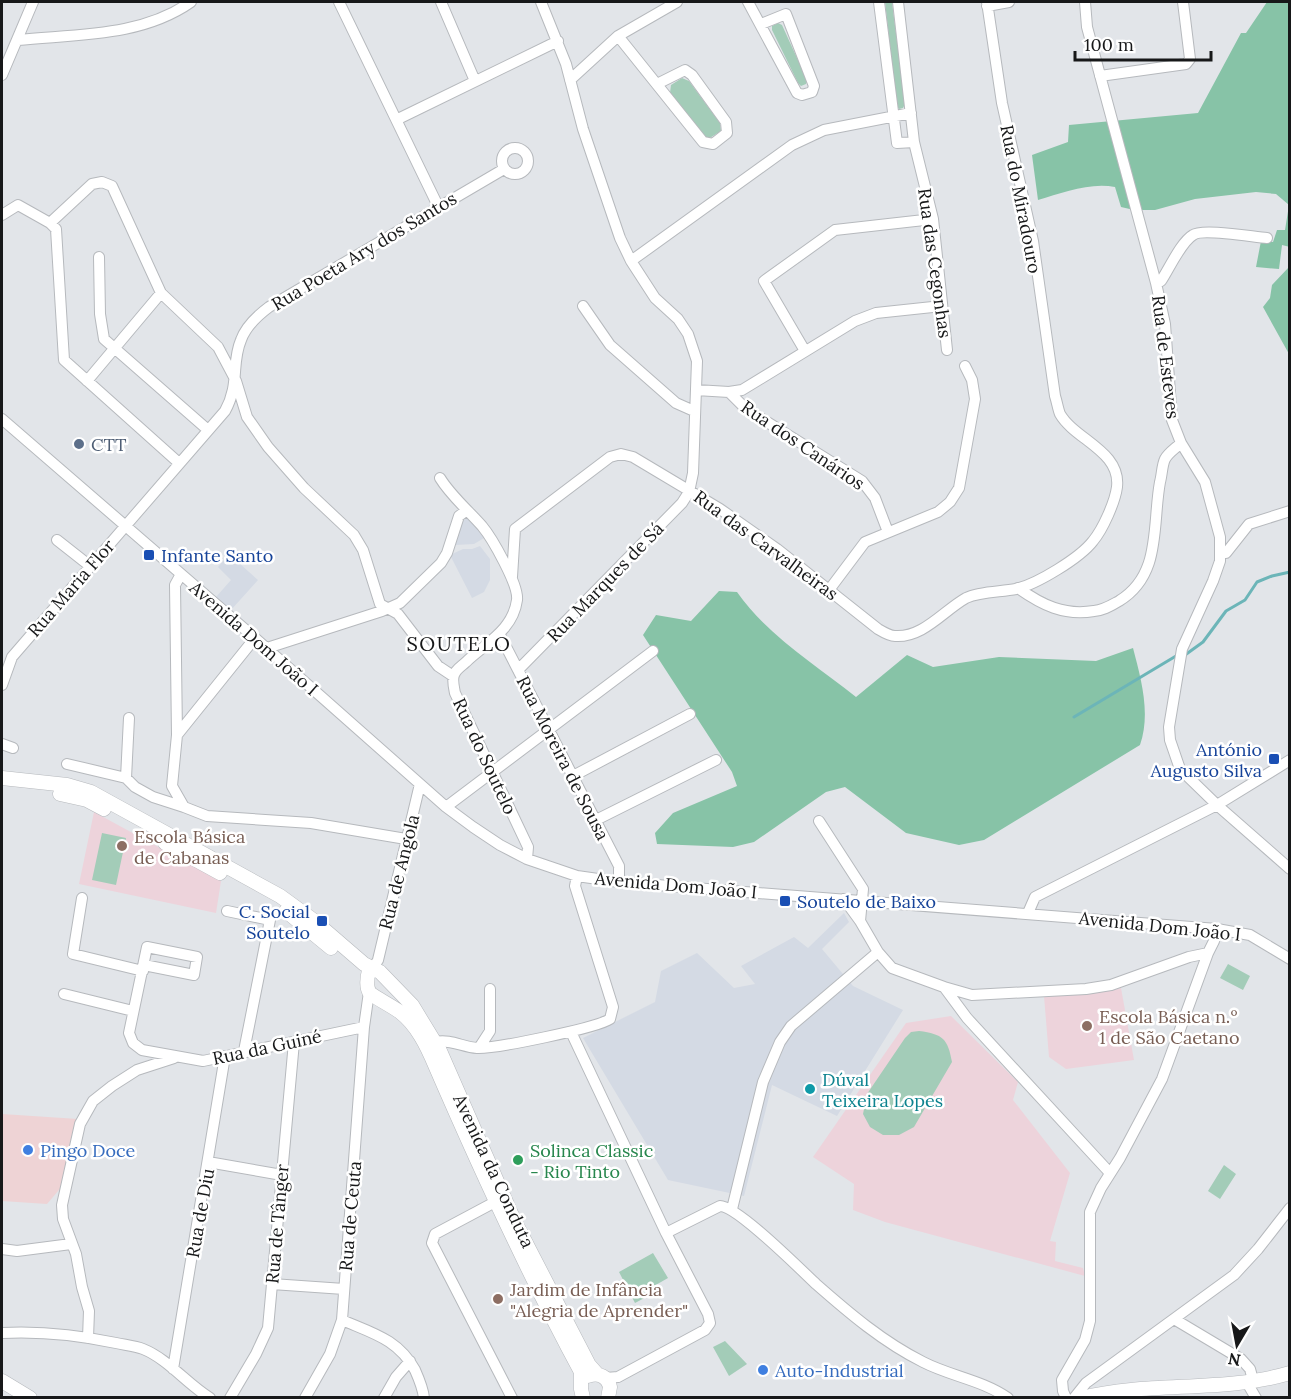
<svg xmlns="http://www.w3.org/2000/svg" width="1291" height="1399" font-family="Lora,serif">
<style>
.commercial{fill:#eed3d5}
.built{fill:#d4dae4}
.education{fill:#edd3db}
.green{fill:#a3ccb8}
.forest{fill:#87c3a7}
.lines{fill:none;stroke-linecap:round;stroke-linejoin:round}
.stream{stroke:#6cb5b8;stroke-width:3}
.minor-casing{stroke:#b6b9bd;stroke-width:12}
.major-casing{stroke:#b6b9bd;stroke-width:15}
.minor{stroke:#fff;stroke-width:10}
.major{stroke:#fff;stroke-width:14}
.service-dot{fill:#5c6f8a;stroke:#fff;stroke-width:2}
.transit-dot{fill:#1a4fb4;stroke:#fff;stroke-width:2}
.education-dot{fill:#8d6e63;stroke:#fff;stroke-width:2}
.culture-dot{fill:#0f9aa8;stroke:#fff;stroke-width:2}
.shop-dot{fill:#3f7fe0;stroke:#fff;stroke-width:2}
.leisure-dot{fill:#2e9e5b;stroke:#fff;stroke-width:2}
.labels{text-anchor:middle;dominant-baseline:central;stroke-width:5;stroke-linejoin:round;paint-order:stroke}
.street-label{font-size:18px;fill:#171819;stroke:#fff}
.service-label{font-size:18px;fill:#4e5e75;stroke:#fff;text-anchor:start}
.transit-label{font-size:18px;fill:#164399;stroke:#fff;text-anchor:start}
.education-label{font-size:18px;fill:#785e54;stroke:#fff;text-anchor:start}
.culture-label{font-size:18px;fill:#0d838f;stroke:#fff;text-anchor:start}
.shop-label{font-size:18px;fill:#366cbe;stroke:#fff;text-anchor:start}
.leisure-label{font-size:18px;fill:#27864d;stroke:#fff;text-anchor:start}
.neighbourhood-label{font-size:20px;letter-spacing:1.5px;fill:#171819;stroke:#fff}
</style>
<rect width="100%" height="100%" fill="#e2e5e9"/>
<path class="commercial" d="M 2,1114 L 78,1119 L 64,1184 L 47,1204 L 2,1201 Z"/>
<path class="built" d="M 467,518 L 471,519 L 484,538 L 474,544 L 455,545 L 461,522 Z
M 480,546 L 490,559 L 490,580 L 484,592 L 472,598 L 450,555 L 463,549 L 472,549 Z
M 229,554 L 258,580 L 231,610 L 216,597 L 231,580 L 218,567 Z
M 844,913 L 849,922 L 822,949 L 853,986 L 903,1010 L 837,1116 L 772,1085 L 744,1196 L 668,1180 L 583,1038 L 655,1002 L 661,971 L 697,953 L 734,988 L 755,984 L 741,966 L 794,937 L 808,948 Z"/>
<path class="education" d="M 94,812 L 221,881 L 216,913 L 79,884 Z
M 1121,988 L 1134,1060 L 1066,1069 L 1049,1057 L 1044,996 L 1114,990 Z
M 951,1016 L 1018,1082 L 1013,1100 L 1070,1173 L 1050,1241 L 1056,1242 L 1055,1261 L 1083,1268 L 1085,1276 L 885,1222 L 853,1210 L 854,1184 L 813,1157 L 906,1023 Z"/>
<path class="green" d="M 885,2 L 892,2 L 905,104 L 903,108 L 899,109 L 897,106 Z
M 778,23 L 782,25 L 807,80 L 806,84 L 801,86 L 798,83 L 772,30 L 772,26 Z
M 682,78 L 689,81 L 720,123 L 721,131 L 708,139 L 705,136 L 670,93 L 671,85 Z
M 102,833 L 126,838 L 116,885 L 92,880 Z
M 1228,964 L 1250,976 L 1243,990 L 1220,978 Z
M 919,1031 C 943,1034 948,1039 952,1062 L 914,1127 L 899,1135 L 883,1135 L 870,1127 L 863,1114 L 867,1094 L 905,1038 L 911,1032 Z
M 1224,1165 L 1236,1174 L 1220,1199 L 1208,1191 Z
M 653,1253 L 668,1278 L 647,1290 L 650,1295 L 635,1303 L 619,1272 Z
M 725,1341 L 747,1364 L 729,1376 L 713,1347 Z"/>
<path class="forest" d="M 1267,2 L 1289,2 L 1290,247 L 1282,245 L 1279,269 L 1256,267 L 1261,241 L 1273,242 L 1277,230 L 1285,230 L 1289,205 L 1276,194 L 1256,192 L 1195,199 L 1155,210 L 1134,210 L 1121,207 L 1115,187 C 1090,182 1062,193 1038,200 L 1032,155 L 1068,142 L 1069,125 L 1198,113 L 1241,33 L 1246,33 Z
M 1289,267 L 1289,354 L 1263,307 L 1270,298 L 1272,285 Z
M 719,591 L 737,592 C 767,635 815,664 856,697 L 907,655 L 933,667 L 999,657 L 1096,661 L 1133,648 C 1141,679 1151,713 1140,745 L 984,840 L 959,845 L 906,833 L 845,787 L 826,792 L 754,842 L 733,847 L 657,844 L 655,833 L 673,813 L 737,786 L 732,772 L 643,635 L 656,615 L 691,621 Z"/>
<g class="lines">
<path class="stream" d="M 1185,655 L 1203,642 L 1226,611 L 1245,600 L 1257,582 L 1272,576 L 1290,572
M 1074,717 L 1176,656"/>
<defs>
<path id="minor" d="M 339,2 L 438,206
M 441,2 L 475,81
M 748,2 L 797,93 L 802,95 L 812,92 L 814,86 L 786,14 L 761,24
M 879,2 L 897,143 L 914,142 L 898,2
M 1085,2 L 1087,27 L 1156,283 L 1165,324 L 1172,420 L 1181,443 L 1205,482 L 1220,537 L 1220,561 L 1213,581 L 1182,649 L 1169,727 L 1170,740 L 1180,769 L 1217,805 L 1290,869
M 987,6 L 1009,2
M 618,36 L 703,142 L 713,144 L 727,133 L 726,122 L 692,75 L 685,70 L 657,84
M 18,40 C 77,34 141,37 191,2
M 2,75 L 33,2
M 1100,76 L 1186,64 L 1190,59 L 1183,2
M 570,80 L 618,36 L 677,2
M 398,119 L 558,41
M 914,142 L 933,219 L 947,350
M502 161a13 13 0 1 1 26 0a13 13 0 1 1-26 0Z
M 2,215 L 18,205 L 50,223 L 56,229 L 64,360 L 179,463
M 50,223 L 92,184 L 102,182 L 112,186 L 161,293 L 87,381
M 99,257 L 100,314 L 104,339 L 208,430
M 631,261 L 792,145 L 824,130 L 911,113
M 1156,283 L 1161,281 C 1169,269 1181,242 1193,235 C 1202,228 1253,237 1267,238
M 161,293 L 218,347 L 236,381 L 247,417 L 268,447 L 304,488 L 354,535 L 363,550 L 380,604 L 398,614 L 438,666 L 453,676
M 583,306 L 610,345 L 676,403 L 694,411
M 805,351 L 764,281 L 835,230 L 933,219
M 696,390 L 729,392 L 742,390 L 855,321 L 876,313 L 942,306
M 729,392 L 746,409 L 862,481 L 875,498 L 888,532
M 2,419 L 255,638 L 446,807 L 473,827 L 500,845 L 527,859 L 577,876 L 619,882 L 1217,929 L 1250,935 L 1290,959
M 440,478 C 451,496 468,510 482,526 C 492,538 519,585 517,600 C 513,630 486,643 466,662 C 462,666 456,669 454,675 C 452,680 454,688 455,693 L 528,847 L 527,859
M 57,540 L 90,566
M 1220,553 L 1226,553 L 1249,524 L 1290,511
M 181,574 L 175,585 L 177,735 L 172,786 L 184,807 L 207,816 L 311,823 L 406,839
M 512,577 L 515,529 L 610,457 L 621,454 L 633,457 L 720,509 L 777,549 L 878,629 C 883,632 890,636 895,636 C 923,638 943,611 966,598 C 980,591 1001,592 1016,589 C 1037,584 1080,558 1093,541 C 1103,529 1115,502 1117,487 C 1121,451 1075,440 1060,414 C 1058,409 1057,402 1055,396 L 1033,241 L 1002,103 L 987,2
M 1018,588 C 1042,605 1064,616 1094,611 C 1104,610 1110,606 1119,601 C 1162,575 1152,525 1160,482 C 1162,475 1162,465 1165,459 C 1168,453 1176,448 1181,443
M 829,590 L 865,542 L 938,512 L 950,502 L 959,488 L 975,399 L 972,380 L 965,366
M 500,635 L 619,866 L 619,882
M 267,648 L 382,611 L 400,603 L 441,563 L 447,553 L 459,516 L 467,510
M 518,670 L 682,503 L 689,492 L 693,473 L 697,361 L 688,334 L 678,319 L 655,298 L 631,261 L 620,238 L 583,129 L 566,64 L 541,2
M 2,685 L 12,657 L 225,411 C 240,384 231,363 241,340 C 246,326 257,316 269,307 L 504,169
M 177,735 L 255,638
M 2,744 L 13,748
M 67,764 L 126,778 L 135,787 L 153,797 L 184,807
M 573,776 L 690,714
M 126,778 L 129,718
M 446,807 L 653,651
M 596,820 L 716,760
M 819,821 L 863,889 L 860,921 L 844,899
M 82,898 L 73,954 L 143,971
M 227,911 L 270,920 L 244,1051
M 1028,913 L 1035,897 L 1217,805 L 1290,760
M 860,921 L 878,952 L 892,968 L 944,987 L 967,1018 L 1110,1173
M 144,965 L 194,975 L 197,957 L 147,947 L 129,1033 L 133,1043 L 142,1050 L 203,1061 L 364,1027
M 372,970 L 378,960 L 420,784
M 944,987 L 972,995 L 1086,989 L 1111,985 L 1189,957 L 1208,953
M 64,994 L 133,1011
M 571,1032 L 666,1233 L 708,1314 L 710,1323 L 705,1330 L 618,1377 L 606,1378
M 436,1042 C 450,1039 463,1047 477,1048 C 494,1049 597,1028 610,1019 L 613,1007 L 575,886 L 577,876
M 479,1048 L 490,1031 L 490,989
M 208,1162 L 282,1175
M 495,1202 L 435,1234 L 432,1243 L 512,1398
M 732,1209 L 763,1082 L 780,1042 L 791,1026 L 878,952
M 666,1233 L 720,1206 C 737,1206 800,1269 816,1284 C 849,1313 883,1342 923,1362 C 950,1376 982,1380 1008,1398
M 2,1249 L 17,1251 L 71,1244
M 272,1284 L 344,1289
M 1174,1319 L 1241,1359 L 1250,1369 L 1253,1380
M 342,1320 C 372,1333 398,1339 415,1370 C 419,1379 423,1388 424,1398
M 2,1333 C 41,1331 78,1335 116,1343 C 125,1345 135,1346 143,1349 C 168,1359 187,1384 210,1398
M 88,1338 L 89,1311 L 82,1287 L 76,1254 L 63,1219 L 62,1205 L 80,1124 L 93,1101 L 112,1086 L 137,1070 L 174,1058
M 173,1369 L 225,1056
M 1246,1381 L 1256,1398
M 230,1398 L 256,1354 L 268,1328 L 294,1042
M 305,1398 L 330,1354 L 342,1320 L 364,1027 L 369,992
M 384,1398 L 396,1377 L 410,1361
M 1066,1398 L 1063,1391 L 1062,1380 L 1085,1340 L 1090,1321 L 1090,1212 L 1101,1188 L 1120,1158 L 1162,1079 L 1208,953 L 1214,941 L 1217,929
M 1074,1398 L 1086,1383 L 1234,1275 L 1258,1249 L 1290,1208"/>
<path id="major" d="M 2,778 L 67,785 L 91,792 L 280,896 L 313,920 L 364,964 L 380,972 L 412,1005 L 440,1051 L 514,1220 L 589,1365 L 597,1374
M 60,794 L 87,800 L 104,809
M 165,843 L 220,873
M 286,911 L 331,948
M 376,970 L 369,971 C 367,977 366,988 370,993 C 371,995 395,1008 400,1012 C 417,1025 427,1046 435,1065 C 480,1169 527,1272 581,1372 L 581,1389 L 583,1398
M 588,1376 C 599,1372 608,1377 610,1387 L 608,1398
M 2,1381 L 30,1398
M 1082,1398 C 1150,1381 1223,1393 1290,1373"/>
</defs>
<use href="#minor" class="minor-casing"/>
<use href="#major" class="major-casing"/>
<use href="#minor" class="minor"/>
<use href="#major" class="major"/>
</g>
<circle class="service-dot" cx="79" cy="444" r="6"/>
<g class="transit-dot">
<rect x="143" y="549" width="12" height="12" rx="3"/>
<rect x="1268" y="753" width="12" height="12" rx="3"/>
<rect x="779" y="895" width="12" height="12" rx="3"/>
<rect x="316" y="915" width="12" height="12" rx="3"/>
</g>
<g class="education-dot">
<circle cx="122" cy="846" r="6"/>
<circle cx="1087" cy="1026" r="6"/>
<circle cx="498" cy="1299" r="6"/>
</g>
<circle class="culture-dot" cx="810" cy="1089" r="6"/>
<g class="shop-dot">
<circle cx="28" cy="1150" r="6"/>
<circle cx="763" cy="1370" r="6"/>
</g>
<circle class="leisure-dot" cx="518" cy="1160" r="6"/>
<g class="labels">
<g class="street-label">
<text transform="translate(1021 199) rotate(79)">Rua do Miradouro</text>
<text transform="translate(364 251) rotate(-31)">Rua Poeta Ary dos Santos</text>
<text transform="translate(935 263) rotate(82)">Rua das Cegonhas</text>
<text transform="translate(1166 357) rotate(83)">Rua de Esteves</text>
<text transform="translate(803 445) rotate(34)">Rua dos Canários</text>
<text transform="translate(766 545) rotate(36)">Rua das Carvalheiras</text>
<text transform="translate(605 582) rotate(-46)">Rua Marques de Sá</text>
<text transform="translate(71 588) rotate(-49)">Rua Maria Flor</text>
<text transform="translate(254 638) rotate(41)">Avenida Dom João I</text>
<text transform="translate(485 756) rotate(65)">Rua do Soutelo</text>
<text transform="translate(563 758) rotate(63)">Rua Moreira de Sousa</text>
<text transform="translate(399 872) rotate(-76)">Rua de Angola</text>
<text transform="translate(676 885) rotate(5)">Avenida Dom João I</text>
<text transform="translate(1160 926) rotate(6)">Avenida Dom João I</text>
<text transform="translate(267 1047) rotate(-12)">Rua da Guiné</text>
<text transform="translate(494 1171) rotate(65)">Avenida da Conduta</text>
<text transform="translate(200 1213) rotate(-80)">Rua de Diu</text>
<text transform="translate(350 1216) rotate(-85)">Rua de Ceuta</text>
<text transform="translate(277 1224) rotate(-85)">Rua de Tânger</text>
</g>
<g class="service-label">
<text x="91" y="444">CTT</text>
</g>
<g class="transit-label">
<text x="161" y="555">Infante Santo</text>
<text x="1262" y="749" text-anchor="end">António<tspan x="1262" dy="21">Augusto Silva</tspan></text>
<text x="797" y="901">Soutelo de Baixo</text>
<text x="310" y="911" text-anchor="end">C. Social<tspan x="310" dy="21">Soutelo</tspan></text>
</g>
<g class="education-label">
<text x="134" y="836">Escola Básica<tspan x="134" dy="21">de Cabanas</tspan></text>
<text x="1099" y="1016">Escola Básica n.º<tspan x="1099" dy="21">1 de São Caetano</tspan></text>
<text x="510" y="1289">Jardim de Infância<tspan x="510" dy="21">"Alegria de Aprender"</tspan></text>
</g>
<g class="culture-label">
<text x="822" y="1079">Dúval<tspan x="822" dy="21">Teixeira Lopes</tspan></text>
</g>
<g class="shop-label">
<text x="40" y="1150">Pingo Doce</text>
<text x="775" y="1370">Auto-Industrial</text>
</g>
<g class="leisure-label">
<text x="530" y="1150">Solinca Classic<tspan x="530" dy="21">- Rio Tinto</tspan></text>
</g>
<g class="neighbourhood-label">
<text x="459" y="643">SOUTELO</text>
</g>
</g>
<rect width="1291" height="1399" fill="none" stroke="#171819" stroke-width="6"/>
<g transform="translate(1237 1345) rotate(190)" stroke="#ffffff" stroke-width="4.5" paint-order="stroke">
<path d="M0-4.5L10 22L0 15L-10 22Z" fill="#171819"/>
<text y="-9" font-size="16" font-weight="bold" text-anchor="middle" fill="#171819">N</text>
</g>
<path d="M1075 51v9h136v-9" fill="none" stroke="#171819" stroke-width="3"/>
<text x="1084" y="51" font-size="18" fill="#171819" stroke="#ffffff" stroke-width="4.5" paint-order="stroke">100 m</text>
</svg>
